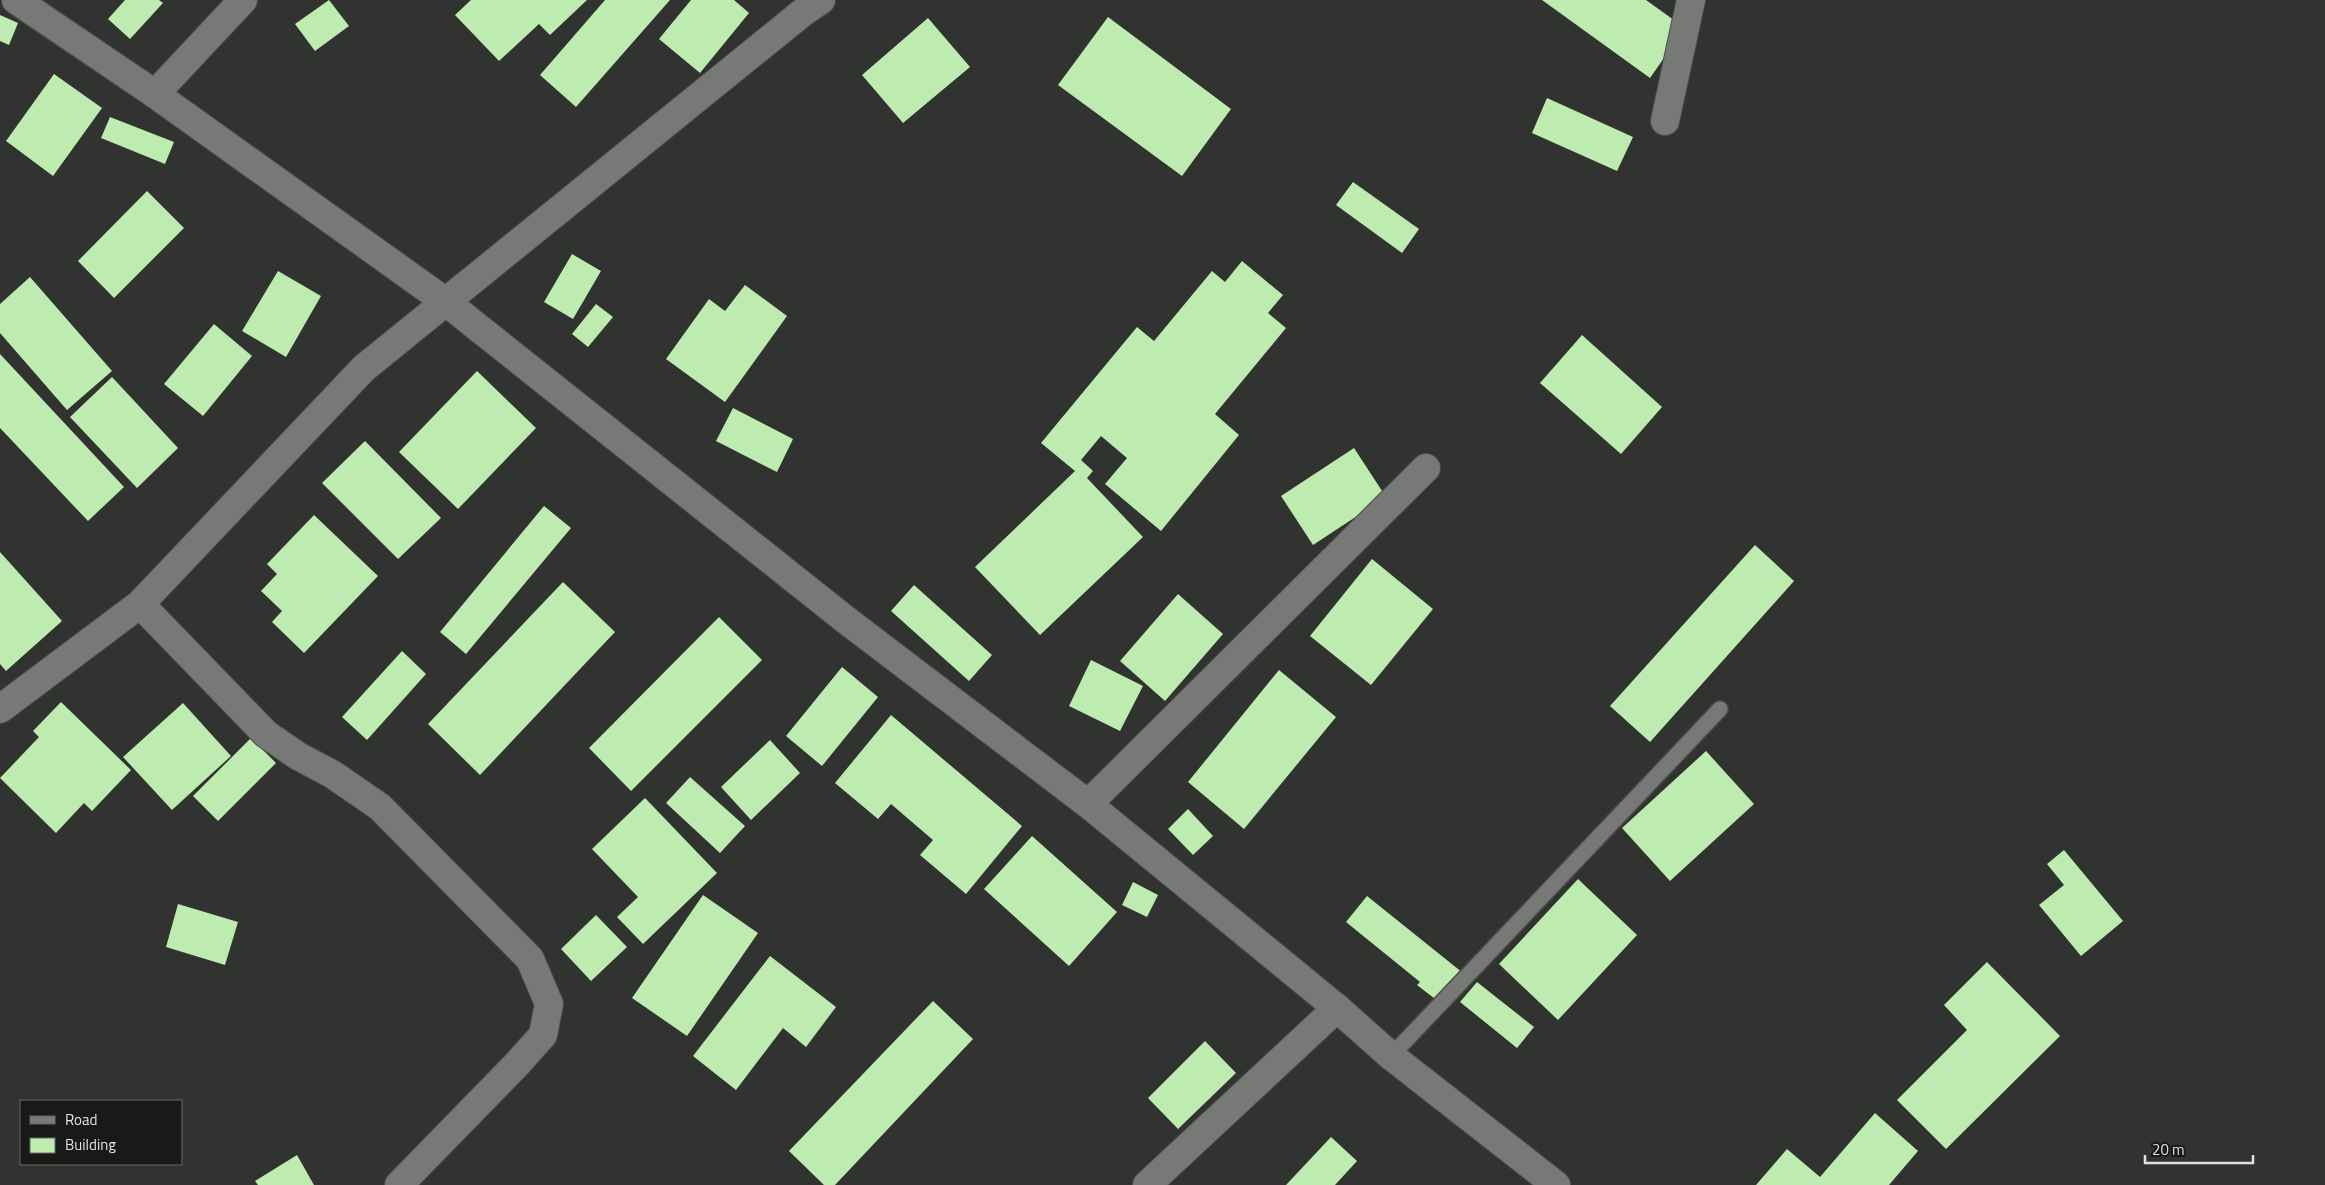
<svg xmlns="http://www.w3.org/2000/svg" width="2325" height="1185" font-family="'Titillium Web',sans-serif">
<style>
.building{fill:#beebaf}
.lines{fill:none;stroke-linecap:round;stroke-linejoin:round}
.service-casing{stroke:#4c4e4b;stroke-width:18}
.minor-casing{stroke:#4c4e4b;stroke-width:30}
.tertiary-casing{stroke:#4c4e4b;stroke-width:30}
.service{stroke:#767975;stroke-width:15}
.minor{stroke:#767975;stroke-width:28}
.tertiary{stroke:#767975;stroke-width:28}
</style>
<rect width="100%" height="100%" fill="#30332f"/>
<path class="building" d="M 125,0 L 159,0 L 163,3 L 130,39 L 108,19 Z
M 329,0 L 349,26 L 315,51 L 295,24 Z
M 471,0 L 587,0 L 550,35 L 539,24 L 499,61 L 455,15 Z
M 605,0 L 670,0 L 576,107 L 540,75 Z
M 691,0 L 734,0 L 749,13 L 700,73 L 659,39 Z
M 1542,0 L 1646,0 L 1685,28 L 1650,78 Z
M 0,15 L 18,23 L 9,45 L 0,41 Z
M 1108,17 L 1231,109 L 1182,176 L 1058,85 Z
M 928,18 L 970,67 L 903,123 L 862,75 Z
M 54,74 L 102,108 L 53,176 L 6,141 Z
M 1547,98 L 1633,137 L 1617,171 L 1532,133 Z
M 110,117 L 174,142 L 165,164 L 101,138 Z
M 1353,182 L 1419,229 L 1402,253 L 1336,205 Z
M 147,191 L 184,228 L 114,298 L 78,261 Z
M 572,254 L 601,271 L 573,319 L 544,302 Z
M 1242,261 L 1283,295 L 1268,313 L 1286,328 L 1215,414 L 1239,435 L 1161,531 L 1105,484 L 1127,458 L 1101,436 L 1081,460 L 1093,471 L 1087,478 L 1143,537 L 1040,635 L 975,567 L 1075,471 L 1041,443 L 1137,327 L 1154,341 L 1212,271 L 1225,282 Z
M 278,271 L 321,296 L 286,357 L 242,331 Z
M 30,277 L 112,371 L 67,410 L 0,333 L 0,304 Z
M 745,285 L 787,316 L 725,402 L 666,359 L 709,299 L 725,311 Z
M 596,304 L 613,317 L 588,347 L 572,334 Z
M 214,324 L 252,356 L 203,416 L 164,384 Z
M 1582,335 L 1662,407 L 1621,454 L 1540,383 Z
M 0,354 L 124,487 L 88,521 L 0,428 Z
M 477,371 L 536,428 L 458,509 L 399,452 Z
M 112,377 L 178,448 L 137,488 L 70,417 Z
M 733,408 L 793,439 L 777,472 L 716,441 Z
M 365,441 L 441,518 L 398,559 L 322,483 Z
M 1354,448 L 1386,497 L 1313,545 L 1281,496 Z
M 544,506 L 571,528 L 466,654 L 440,632 Z
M 314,515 L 378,576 L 304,653 L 272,622 L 282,611 L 261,591 L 277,574 L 267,564 Z
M 1755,545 L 1794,581 L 1650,742 L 1610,706 Z
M 0,552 L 62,621 L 6,671 L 0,664 Z
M 1372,559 L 1433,609 L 1371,685 L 1310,636 Z
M 563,582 L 615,632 L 480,775 L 428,724 Z
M 914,585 L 992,655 L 969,681 L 891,611 Z
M 1178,594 L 1223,634 L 1165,701 L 1120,661 Z
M 719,617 L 762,660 L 631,791 L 589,748 Z
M 402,651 L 426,674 L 367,740 L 342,717 Z
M 1091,660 L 1143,686 L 1120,731 L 1069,706 Z
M 842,667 L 878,697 L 822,766 L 786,736 Z
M 1279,670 L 1336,717 L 1244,829 L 1188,782 Z
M 61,702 L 131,770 L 92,811 L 84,803 L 56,833 L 0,778 L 39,737 L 33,731 Z
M 183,703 L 231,756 L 172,810 L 123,757 Z
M 891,715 L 1022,826 L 966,894 L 920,855 L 933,840 L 891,804 L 878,819 L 835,783 Z
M 251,738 L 276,763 L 218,821 L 193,796 Z
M 770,740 L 800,773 L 751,820 L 721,787 Z
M 1706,751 L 1754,804 L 1670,881 L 1622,828 Z
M 690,777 L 745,826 L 720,853 L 666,803 Z
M 645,798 L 717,873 L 643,944 L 617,917 L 638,897 L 592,849 Z
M 1188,809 L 1213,836 L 1193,855 L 1168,829 Z
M 1032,836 L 1117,912 L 1069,966 L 984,889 Z
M 2064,850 L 2123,921 L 2081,956 L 2039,905 L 2064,885 L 2047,864 Z
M 1578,879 L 1637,935 L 1558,1020 L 1499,964 Z
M 1133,882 L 1158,895 L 1147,917 L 1122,905 Z
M 703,895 L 758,933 L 687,1036 L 632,998 Z
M 1367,896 L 1463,973 L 1439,1002 L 1417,985 L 1420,982 L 1346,922 Z
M 178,904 L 238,922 L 225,965 L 166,947 Z
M 596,915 L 627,947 L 591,981 L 561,949 Z
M 770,956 L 836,1007 L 806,1047 L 783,1028 L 736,1090 L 693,1056 Z
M 1987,962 L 2060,1036 L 1946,1149 L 1897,1100 L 1967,1030 L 1944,1005 Z
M 1477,982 L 1534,1027 L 1517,1048 L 1460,1002 Z
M 933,1001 L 973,1039 L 835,1185 L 824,1185 L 789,1151 Z
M 1205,1041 L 1236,1073 L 1178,1129 L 1148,1098 Z
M 1875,1113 L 1918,1151 L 1889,1185 L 1756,1185 L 1787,1149 L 1820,1177 Z
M 1331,1137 L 1357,1161 L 1335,1185 L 1286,1185 Z
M 297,1155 L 314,1185 L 258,1185 L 255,1181 Z"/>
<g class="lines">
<defs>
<path id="service" d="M 1391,1056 L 1720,709"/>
<path id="minor" d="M 155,94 L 243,0
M 1665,121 L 1691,0
M 140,604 L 266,734 L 298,756 L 332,774 L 380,807 L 530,959 L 549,1004 L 543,1035 L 517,1064 L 399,1185
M 0,709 L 140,604 L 364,368 L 802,13 L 821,0
M 1088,804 L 1426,468
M 1147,1185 L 1337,1008"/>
<path id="tertiary" d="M 16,0 L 155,94 L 446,302 L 846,620 L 1088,804 L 1337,1008 L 1391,1056 L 1556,1185"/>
</defs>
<use href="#service" class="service-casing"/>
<use href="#minor" class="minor-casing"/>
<use href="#tertiary" class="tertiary-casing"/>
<use href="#service" class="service"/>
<use href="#minor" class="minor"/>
<use href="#tertiary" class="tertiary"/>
</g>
<rect x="20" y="1100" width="162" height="65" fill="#191a18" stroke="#696a68"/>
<rect x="30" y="1116" width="25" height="8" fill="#767975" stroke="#696a68"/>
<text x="65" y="1125" font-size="15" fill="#e0e1df">Road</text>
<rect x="30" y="1138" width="25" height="15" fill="#beebaf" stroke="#696a68"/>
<text x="65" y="1150" font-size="15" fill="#e0e1df">Building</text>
<path d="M2145 1155v8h108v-8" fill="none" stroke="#e0e1df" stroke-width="2.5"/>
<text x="2152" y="1155" font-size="15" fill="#e0e1df" stroke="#191a18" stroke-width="4" paint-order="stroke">20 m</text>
</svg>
